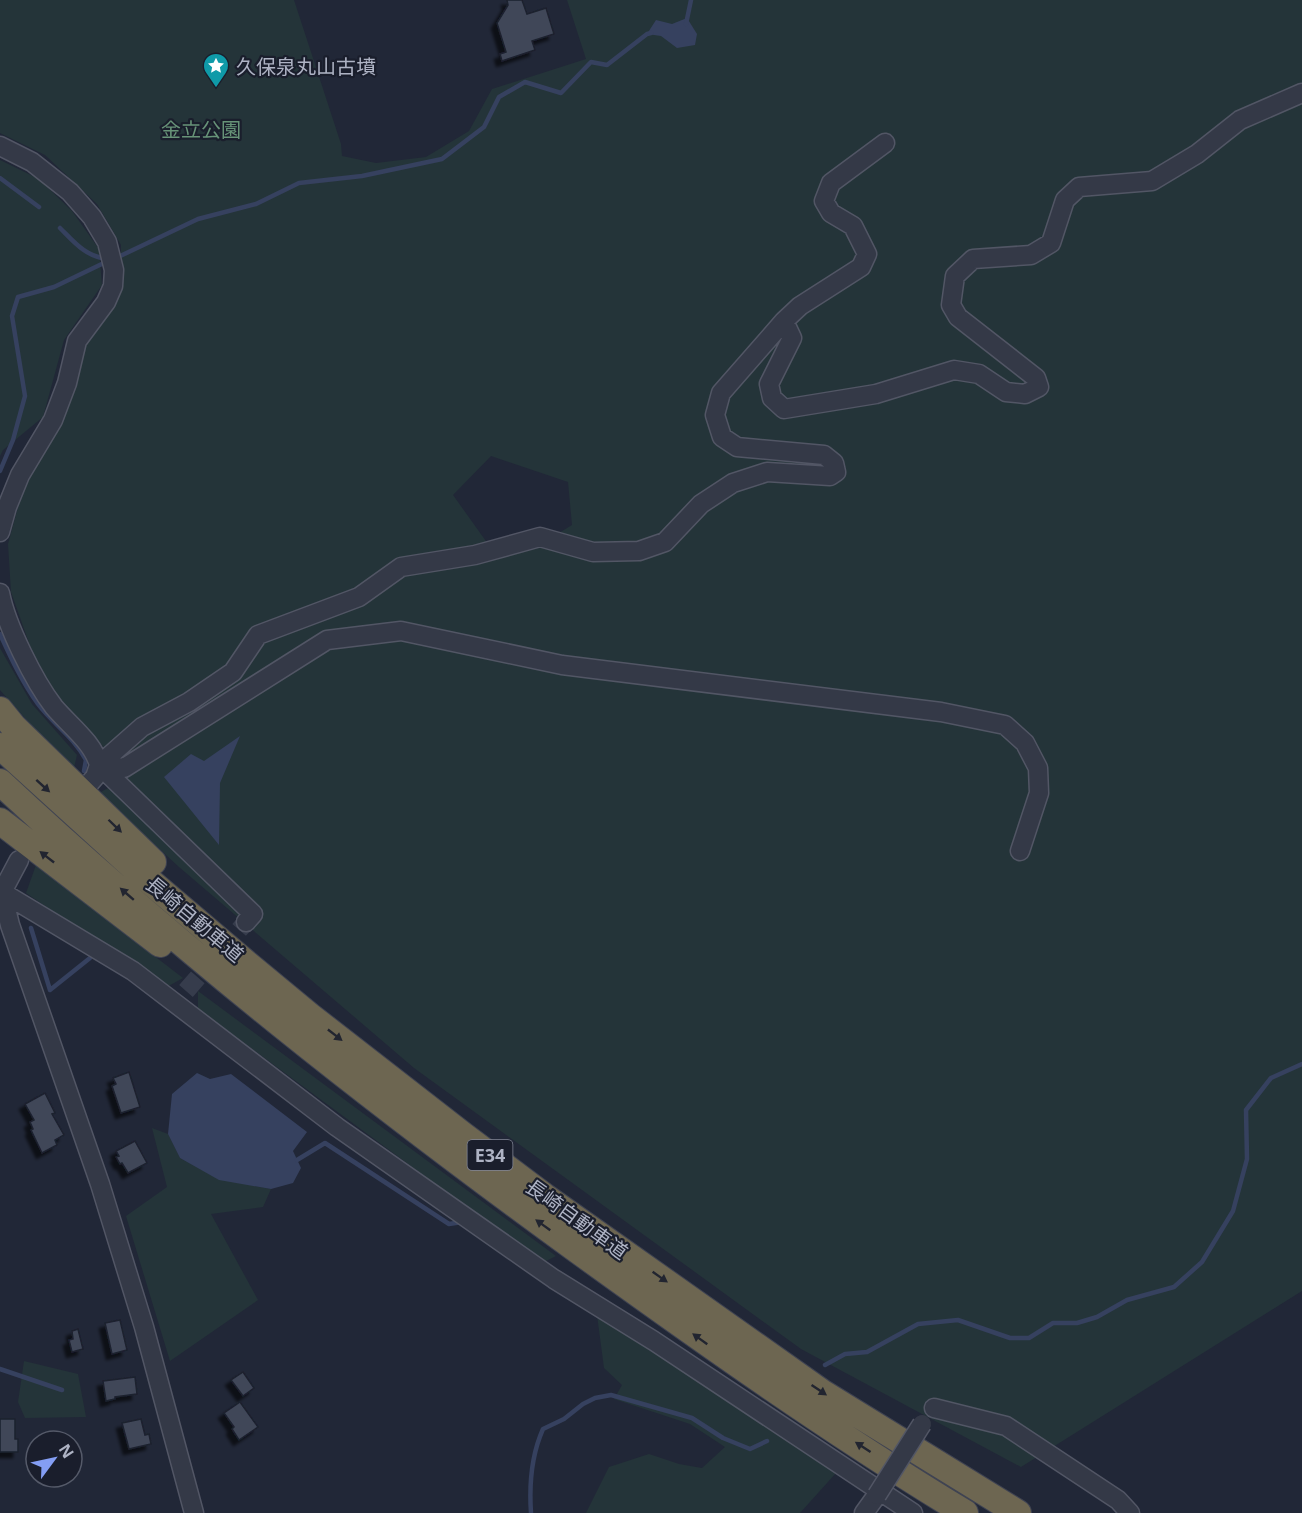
<svg xmlns="http://www.w3.org/2000/svg" width="1302" height="1513" font-family="'Open Sans','Noto Sans JP',sans-serif">
<style>
.green{fill:#243439;fill-rule:evenodd}
.water{fill:#36415f}
.lines{fill:none;stroke-linecap:round;stroke-linejoin:round}
.stream{stroke:#36415f;stroke-width:4.5}
.building{fill:#3f4658;stroke:#1c202e;stroke-width:1.5;filter:url(#shadow)}
.minor-tunnel{stroke:#363c4c;stroke-width:18;stroke-dasharray:18 9;stroke-linecap:butt}
.minor-casing{stroke:#525665;stroke-width:21}
.highway-casing{stroke:#3f4352;stroke-width:28}
.minor{stroke:#343947;stroke-width:18}
.highway{stroke:#6d6651;stroke-width:26}
.minor-bridge-casing{stroke:#525665;stroke-width:21;stroke-linecap:butt}
.minor-bridge{stroke:#343947;stroke-width:18}
.oneway{fill:#222530}
.labels{text-anchor:middle;dominant-baseline:central;stroke-width:4.5;stroke-linejoin:round;paint-order:stroke}
.shield{fill:#1a1e2c;stroke:#828696;stroke-width:1.5}
.shield-label{font-size:18px;font-weight:bold;fill:#aeb3c4}
.poi-label{font-size:20px;fill:#aeb3c4;stroke:#1a1e2c;text-anchor:start}
.park-label{font-size:20px;fill:#679378;stroke:#1a1e2c}
.street-label{font-size:20px;fill:#aeb3c4;stroke:#1a1e2c}
</style>
<defs>
<filter id="shadow"><feDropShadow dx="-5.5" dy="5.5" stdDeviation="1.5" flood-color="#0009"/></filter>
</defs>
<rect width="100%" height="100%" fill="#212737"/>
<path class="green" d="M 0,0 L 294,0 L 341,144 L 342,156 L 376,163 L 426,157 L 469,131 L 492,89 L 586,59 L 567,0 L 1302,0 L 1302,1291 L 1021,1467 L 801,1349 L 414,1068 L 179,867 L 99,793 L 124,779 L 113,757 L 63,705 L 36,663 L 11,592 L 8,544 L 21,496 L 70,395 L 86,343 L 121,292 L 121,245 L 97,204 L 45,155 L 0,133 ZM 491,456 L 568,482 L 572,525 L 531,550 L 493,551 L 453,495 Z
M 0,160 L 39,179 L 72,211 L 99,249 L 102,285 L 64,340 L 43,417 L 3,450 L 0,456 Z
M 0,648 L 32,704 L 77,755 L 73,772 L 0,690 Z
M 36,865 L 183,978 L 165,988 L 26,893 Z
M 198,991 L 556,1256 L 542,1263 L 198,1009 Z
M 152,1128 L 168,1134 L 180,1158 L 219,1179 L 271,1189 L 263,1207 L 211,1214 L 258,1300 L 170,1361 L 126,1216 L 167,1187 Z
M 597,1315 L 691,1372 L 836,1473 L 800,1513 L 586,1513 L 609,1467 L 649,1454 L 679,1464 L 702,1468 L 725,1447 L 690,1424 L 614,1399 L 622,1385 L 604,1368 Z
M 24,1361 L 78,1374 L 86,1417 L 25,1418 L 18,1402 Z"/>
<path class="water" d="M 687,18 L 697,34 L 695,45 L 677,48 L 661,36 L 647,34 L 656,20 L 672,24 Z
M 240,736 L 220,783 L 219,845 L 164,777 L 191,754 L 204,761 Z
M 197,1073 L 210,1079 L 231,1074 L 307,1132 L 293,1151 L 301,1168 L 293,1183 L 271,1189 L 219,1180 L 180,1158 L 168,1134 L 172,1094 Z"/>
<g class="lines">
<path class="stream" d="M 686,24 L 691,0
M 0,178 L 39,207
M 60,228 C 75,243 85,256 107,259
M 116,258 L 198,219 L 256,204 L 299,183 L 362,176 L 442,159 L 484,127 L 499,97 L 525,82 L 561,93 L 591,62 L 607,65 L 647,34 L 651,33
M 0,471 L 13,440 L 25,396 L 12,316 L 18,297 L 54,287 L 108,261
M 0,634 C 11,658 22,682 38,704 C 53,724 74,737 86,760 L 84,771
M 31,928 L 50,990 L 90,958
M 297,1160 L 325,1143 L 449,1224 L 462,1222
M 825,1365 L 845,1354 L 867,1352 L 918,1324 L 958,1320 L 1010,1338 L 1029,1338 L 1053,1323 L 1077,1323 L 1097,1317 L 1127,1300 L 1174,1287 L 1202,1262 L 1233,1211 L 1247,1159 L 1246,1110 L 1271,1078 L 1302,1064
M 0,1369 L 62,1390
M 531,1513 C 529,1484 531,1456 543,1429 L 564,1419 L 583,1404 L 595,1398 L 611,1395 L 692,1418 L 723,1438 L 750,1449 L 767,1441"/>
</g>
<path class="building" d="M 507,0 L 522,0 L 527,14 L 546,8 L 554,34 L 532,41 L 535,50 L 502,61 L 500,54 L 506,52 L 497,23 L 508,5 Z
M 129,1072 L 140,1107 L 121,1113 L 112,1086 L 116,1084 L 113,1078 Z
M 45,1093 L 55,1113 L 52,1114 L 64,1135 L 55,1140 L 57,1145 L 42,1153 L 31,1130 L 33,1129 L 30,1122 L 34,1120 L 25,1104 Z
M 135,1141 L 147,1163 L 128,1173 L 122,1163 L 120,1164 L 116,1157 L 119,1156 L 116,1151 Z
M 120,1320 L 127,1350 L 112,1354 L 105,1323 Z
M 78,1329 L 83,1349 L 72,1352 L 69,1340 L 73,1339 L 72,1331 Z
M 243,1372 L 254,1388 L 243,1396 L 231,1380 Z
M 135,1377 L 137,1394 L 115,1397 L 115,1399 L 106,1401 L 103,1381 Z
M 240,1402 L 258,1427 L 239,1440 L 232,1429 L 234,1427 L 224,1413 Z
M 0,1419 L 15,1419 L 15,1439 L 18,1439 L 18,1452 L 0,1452 Z
M 141,1419 L 145,1435 L 149,1434 L 151,1444 L 129,1449 L 122,1423 Z"/>
<g class="lines">
<path class="minor-tunnel" d="M 186,991 L 246,922"/>
<defs>
<path id="minor" d="M 0,146 L 32,162 L 70,192 L 92,217 L 107,242 L 114,270 L 113,286 L 106,302 L 77,341 L 67,383 L 53,420 L 20,475 L 7,507 L 0,532
M 784,321 L 800,306 L 861,267 L 867,254 L 853,226 L 831,213 L 824,201 L 831,183 L 885,143
M 0,593 C 6,625 34,681 54,707 C 69,725 93,742 99,765 L 253,914 L 246,922
M 99,765 L 124,768 L 327,640 L 401,631 L 562,665 L 941,712 L 1005,725 L 1025,743 L 1038,768 L 1039,793 L 1020,851
M 88,785 L 95,777 L 99,765 L 142,727 L 189,702 L 233,672 L 258,635 L 359,597 L 401,567 L 475,555 L 540,537 L 593,552 L 639,551 L 665,542 L 701,504 L 733,483 L 767,472 L 830,476 L 836,472 L 834,463 L 824,455 L 737,447 L 722,437 L 715,415 L 721,393 L 784,321 L 792,338 L 769,384 L 772,398 L 784,409 L 876,394 L 954,370 L 979,374 L 1006,392 L 1025,394 L 1039,387 L 1036,378 L 958,317 L 951,305 L 955,276 L 973,259 L 1031,255 L 1051,243 L 1065,200 L 1079,187 L 1152,181 L 1197,154 L 1240,120 L 1302,93
M 19,860 L 2,892 L 10,925 L 100,1184 L 144,1327 L 194,1513
M 0,891 L 133,971 L 337,1127 L 554,1279 L 654,1341 L 913,1513
M 934,1408 L 1006,1426 L 1118,1500 L 1130,1513
M 864,1513 L 877,1495"/>
<path id="highway" d="M 0,710 L 13,726 L 153,862
M 0,746 L 133,867 L 240,958 L 310,1016 L 463,1135 L 544,1196 L 823,1393 L 1018,1513
M 0,782 C 181,951 376,1104 577,1250 C 703,1341 831,1432 965,1513
M 0,821 L 160,944"/>
</defs>
<use href="#minor" class="minor-casing"/>
<use href="#highway" class="highway-casing"/>
<use href="#minor" class="minor"/>
<use href="#highway" class="highway"/>
<defs>
<path id="minor-bridge" d="M 877,1495 L 922,1424"/>
</defs>
<use href="#minor-bridge" class="minor-bridge-casing"/>
<use href="#minor-bridge" class="minor-bridge"/>
</g>
<defs><path id="oneway-solid" d="M-6-.8H1V-3.2L6.5 0L1 3.2V.8H-6Z" transform="scale(1.5)"/></defs>
<g class="oneway">
<use href="#oneway-solid" transform="translate(43 786) rotate(42)"/>
<use href="#oneway-solid" transform="translate(115 826) rotate(44)"/>
<use href="#oneway-solid" transform="translate(47 857) rotate(-142)"/>
<use href="#oneway-solid" transform="translate(127 894) rotate(-139)"/>
<use href="#oneway-solid" transform="translate(335 1035) rotate(38)"/>
<use href="#oneway-solid" transform="translate(543 1225) rotate(-144)"/>
<use href="#oneway-solid" transform="translate(660 1277) rotate(35)"/>
<use href="#oneway-solid" transform="translate(700 1339) rotate(-144)"/>
<use href="#oneway-solid" transform="translate(819 1390) rotate(34)"/>
<use href="#oneway-solid" transform="translate(863 1447) rotate(-147)"/>
</g>
<defs>
<symbol id="sight-pin" viewBox="-11 -11 22 30"><path d="M0 17L-7.5 6A9.5 9.5 0 1 1 7.5 6Z" fill="#0f9aa8" stroke="#1a1e2c"/><path d="M0-6L1.8-2.2L6-1.7L2.9 1.2L3.7 5.4L0 3.3L-3.7 5.4L-2.9 1.2L-6-1.7L-1.8-2.2Z" fill="#fff"/></symbol>
</defs>
<g fill-rule="evenodd">
<use href="#sight-pin" x="201" y="51" width="30" height="40"/>
</g>
<g class="labels">
<rect class="shield" x="467.5" y="1140" width="45" height="30" rx="4.5"/>
<g class="shield-label">
<text x="490" y="1155">E34</text>
</g>
<g class="poi-label">
<text x="236" y="66">久保泉丸山古墳</text>
</g>
<g class="park-label">
<text x="201" y="129">金立公園</text>
</g>
<g class="street-label">
<text transform="translate(195 919) rotate(40)">長崎自動車道</text>
<text transform="translate(577 1219) rotate(36)">長崎自動車道</text>
</g>
</g>
<g transform="translate(54 1459) rotate(57)"><circle r="28" fill="#1a1e2c" stroke="#555a69" stroke-width="1.5"/>
<path d="M0-4.5L10 22L0 15L-10 22Z" fill="#849ef4"/>
<text y="-9" font-size="16" font-weight="bold" text-anchor="middle" fill="#aeb3c4">N</text>
</g>
</svg>
